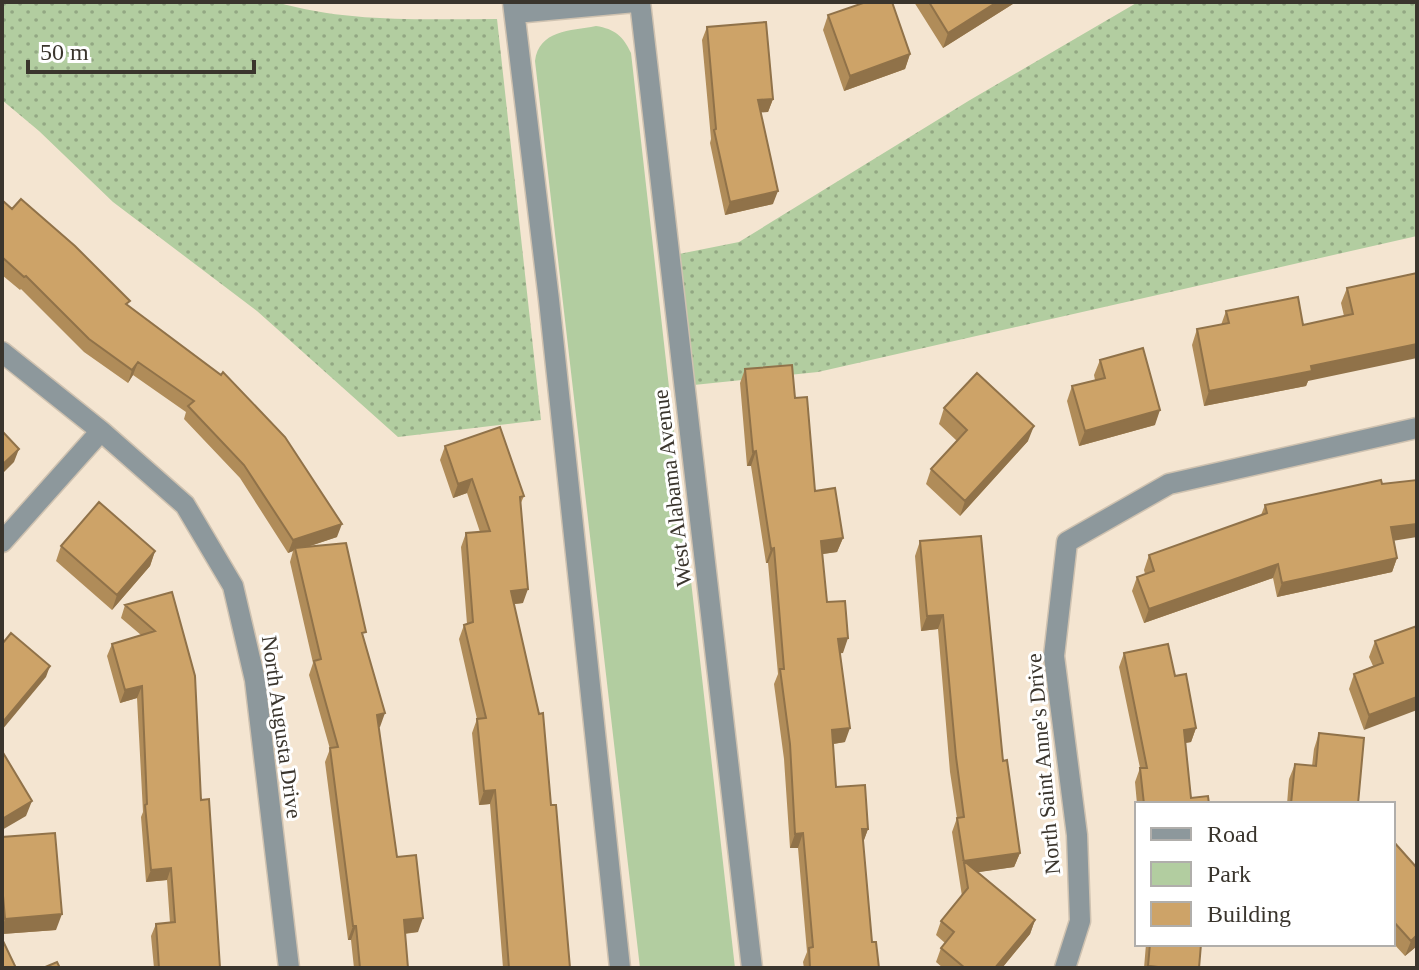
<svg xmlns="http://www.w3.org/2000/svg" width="1419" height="970" font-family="Georgia,serif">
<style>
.grass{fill:url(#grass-dots)}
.park{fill:#b2cda0}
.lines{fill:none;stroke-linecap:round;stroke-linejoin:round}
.minor-casing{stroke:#cfc2b0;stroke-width:23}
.minor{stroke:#8d989c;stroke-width:20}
.wall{fill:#b08c59}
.shaded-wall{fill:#907249}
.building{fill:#cda368;stroke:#907249;stroke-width:2}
.labels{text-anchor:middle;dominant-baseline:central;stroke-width:6;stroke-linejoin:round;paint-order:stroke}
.street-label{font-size:22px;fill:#3a352d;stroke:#fff}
</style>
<defs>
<pattern id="grass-dots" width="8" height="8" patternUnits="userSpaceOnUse" patternTransform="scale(2)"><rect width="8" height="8" fill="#b2cda0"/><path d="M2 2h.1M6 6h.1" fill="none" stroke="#92a783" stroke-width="1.8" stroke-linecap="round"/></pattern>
</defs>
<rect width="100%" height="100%" fill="#f4e5d1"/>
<path class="grass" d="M 2,2 L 276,2 C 348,23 422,19 497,19 L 541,420 L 398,437 L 257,311 L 113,202 L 39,131 L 2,100 Z
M 1138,2 L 1417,2 L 1417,236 L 818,372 L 684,386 L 669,256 L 739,242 L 970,100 Z"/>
<path class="park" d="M 596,26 C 615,29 623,36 631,53 L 735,968 L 640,968 L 535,61 C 539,30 570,31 596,26 Z"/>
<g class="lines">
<defs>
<path id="minor" d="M 513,2 L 549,300 L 620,968
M 640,2 L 752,968
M 515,13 L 635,2
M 2,352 L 101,431 L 185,505 L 233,586 L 255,680 L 289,968
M 2,542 L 101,431
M 1065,968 L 1080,921 L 1077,835 L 1054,656 L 1067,542 L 1169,484 L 1417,428"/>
</defs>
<use href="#minor" class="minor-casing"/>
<use href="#minor" class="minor"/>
</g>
<path class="wall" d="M 914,2 L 1016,2 L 943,48 Z
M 828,15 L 910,54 L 905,69 L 844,91 L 823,30 Z
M 707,27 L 773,99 L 768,112 L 761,112 L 773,204 L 725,215 L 710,143 L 711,139 L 702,40 Z
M 2,200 L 128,306 L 337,537 L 307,547 L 364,640 L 380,727 L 378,727 L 397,857 L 418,932 L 405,934 L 408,968 L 354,968 L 351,940 L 348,940 L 325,762 L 330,749 L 309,675 L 313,663 L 290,562 L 293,551 L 288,553 L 240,478 L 184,419 L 186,412 L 133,375 L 128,383 L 84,352 L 21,289 L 20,290 L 2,275 Z
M 1417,273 L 1308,381 L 1306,386 L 1204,406 L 1192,345 L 1197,329 L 1221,325 L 1226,311 L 1303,325 L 1344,316 L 1341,303 L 1347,288 Z
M 1100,360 L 1155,425 L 1079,446 L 1067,401 L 1072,386 L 1095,380 L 1094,375 Z
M 745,369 L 795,398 L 815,491 L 843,538 L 837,552 L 822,554 L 827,602 L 843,653 L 840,653 L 845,742 L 833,744 L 836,787 L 868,829 L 863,842 L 872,942 L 879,968 L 804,968 L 803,962 L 807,952 L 798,848 L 790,848 L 784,759 L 774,684 L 778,674 L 768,563 L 766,563 L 751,466 L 747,466 L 740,383 Z
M 944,408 L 1028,441 L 960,516 L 926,484 L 931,469 L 957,441 L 939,424 Z
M 445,446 L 524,496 L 520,505 L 523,603 L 514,604 L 551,805 L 570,968 L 503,968 L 490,804 L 479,805 L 472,733 L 477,719 L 459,639 L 464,625 L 467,624 L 461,547 L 466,533 L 480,532 L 467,493 L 453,498 L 440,460 Z
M 1265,505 L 1394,540 L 1397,558 L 1392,572 L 1277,597 L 1273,578 L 1144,623 L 1132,591 L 1137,577 L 1145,574 L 1144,570 L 1149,555 L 1261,515 Z
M 920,541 L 1003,761 L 1020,853 L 1014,867 L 978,872 L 1035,920 L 1030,934 L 1002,968 L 943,968 L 936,962 L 941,948 L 945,943 L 936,935 L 941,921 L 962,896 L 952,832 L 957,818 L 950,772 L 938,629 L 921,631 L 915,556 Z
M 61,546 L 155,551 L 150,566 L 112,610 L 56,561 Z
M 172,592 L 201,800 L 220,968 L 154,968 L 151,936 L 156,924 L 170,923 L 167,880 L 146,882 L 141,817 L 143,812 L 137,698 L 120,703 L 107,656 L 112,644 L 141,635 L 121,618 L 125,605 Z
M 1417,626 L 1364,730 L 1349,689 L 1354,674 L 1373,666 L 1369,657 L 1375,641 Z
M 1124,653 L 1175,676 L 1196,728 L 1191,742 L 1185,743 L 1191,798 L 1209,804 L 1137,804 L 1135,782 L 1140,768 L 1119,667 Z
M 1319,733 L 1358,804 L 1287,804 L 1289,779 L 1295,764 L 1312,766 L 1314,749 Z
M 2,837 L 56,930 L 2,934 Z
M 1393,841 L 1417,868 L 1417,946 L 1405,956 L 1393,943 Z
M 1146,944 L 1201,944 L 1199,968 L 1144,968 Z"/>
<path class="shaded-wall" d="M 997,2 L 1016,2 L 943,48 L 948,33 Z
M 910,54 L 905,69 L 844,91 L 850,76 Z
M 773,99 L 768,112 L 754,113 L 758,100 Z
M 778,191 L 773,204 L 725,215 L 730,202 Z
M 1417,344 L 1417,358 L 1308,381 L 1306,386 L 1204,406 L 1209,391 L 1311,366 Z
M 138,362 L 133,375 L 128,383 L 132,370 Z
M 1160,410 L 1155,425 L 1079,446 L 1085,431 Z
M 1034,426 L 1028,441 L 960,516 L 965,501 Z
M 19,449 L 14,462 L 2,474 L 2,465 Z
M 756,451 L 751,466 L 747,466 L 753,452 Z
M 472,479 L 467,493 L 453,498 L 458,484 Z
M 342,524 L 337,537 L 295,551 L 295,548 L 293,551 L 288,553 L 293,540 Z
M 1417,524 L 1417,537 L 1386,542 L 1391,527 Z
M 843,538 L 837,552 L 816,555 L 821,541 Z
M 774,548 L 768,563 L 766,563 L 771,549 Z
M 155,551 L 150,566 L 112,610 L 117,595 Z
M 1397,558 L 1392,572 L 1277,597 L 1282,583 Z
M 1278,564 L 1273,578 L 1144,623 L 1149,609 Z
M 528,589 L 523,603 L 506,605 L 511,591 Z
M 943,615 L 938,629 L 921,631 L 927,616 Z
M 848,638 L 843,653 L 833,654 L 838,639 Z
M 50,666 L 46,677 L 2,730 L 2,723 Z
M 142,686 L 137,698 L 120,703 L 125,690 Z
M 1417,697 L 1417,710 L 1364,730 L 1369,715 Z
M 385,713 L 380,727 L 372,729 L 377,715 Z
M 850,728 L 845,742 L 827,745 L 832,730 Z
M 1196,728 L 1191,742 L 1179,744 L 1184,730 Z
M 495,790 L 490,804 L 479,805 L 484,791 Z
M 32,801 L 26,816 L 2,830 L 2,819 Z
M 862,829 L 868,829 L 863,843 Z
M 803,833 L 798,848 L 790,848 L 795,834 Z
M 1020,853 L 1014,867 L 966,874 L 964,861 Z
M 171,868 L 167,880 L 146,882 L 151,870 Z
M 62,914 L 56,930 L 2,934 L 2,928 L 5,919 Z
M 423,918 L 418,932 L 399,934 L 404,920 Z
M 1035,920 L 1030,934 L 1002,968 L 995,968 Z
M 353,926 L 356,926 L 351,940 L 348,940 Z
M 1417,935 L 1417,946 L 1405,956 L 1411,941 Z"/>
<path class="building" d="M 866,2 L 892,2 L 910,54 L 850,76 L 828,15 Z
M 929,2 L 997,2 L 948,33 Z
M 766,22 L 773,99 L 758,100 L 778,191 L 730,202 L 714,130 L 716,129 L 707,27 Z
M 21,199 L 75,246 L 130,301 L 126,304 L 221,375 L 223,372 L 285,437 L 342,524 L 293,540 L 244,465 L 188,406 L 194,401 L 138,362 L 132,370 L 89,339 L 26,276 L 24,277 L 2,257 L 2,200 L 12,209 Z
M 1417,273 L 1417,344 L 1311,366 L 1312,371 L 1209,391 L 1197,329 L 1229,323 L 1226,311 L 1298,297 L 1303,325 L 1353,314 L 1347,288 Z
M 1143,348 L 1160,410 L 1085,431 L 1072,386 L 1105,378 L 1100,360 Z
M 792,365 L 795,398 L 807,397 L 815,491 L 835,488 L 843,538 L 821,541 L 827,602 L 845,601 L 848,638 L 838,639 L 850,728 L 832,730 L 836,787 L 865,785 L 868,829 L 862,829 L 872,942 L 876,942 L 879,968 L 810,968 L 809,948 L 813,947 L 803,833 L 795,834 L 790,744 L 780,669 L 784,669 L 774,548 L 771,549 L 756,451 L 753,452 L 745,369 Z
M 977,373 L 1034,426 L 965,501 L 931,469 L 967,430 L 944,408 Z
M 500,427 L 524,496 L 520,497 L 528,589 L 511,591 L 539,714 L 543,713 L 551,805 L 556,805 L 570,968 L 509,968 L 495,790 L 484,791 L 477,719 L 486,718 L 464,625 L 473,622 L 466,533 L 490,531 L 472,479 L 458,484 L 445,446 Z
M 2,431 L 19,449 L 2,465 Z
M 1381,480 L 1382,484 L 1417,480 L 1417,524 L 1391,527 L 1397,558 L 1282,583 L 1278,564 L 1149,609 L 1137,577 L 1154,571 L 1149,555 L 1267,513 L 1265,505 Z
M 99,502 L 155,551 L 117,595 L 61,546 Z
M 981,536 L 1003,761 L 1007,760 L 1020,853 L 964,861 L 1035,920 L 995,968 L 965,968 L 941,948 L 954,932 L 941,921 L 968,888 L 957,818 L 964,817 L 956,757 L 943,615 L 927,616 L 920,541 Z
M 346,543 L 366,632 L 362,633 L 385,713 L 377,715 L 397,857 L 416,855 L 423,918 L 404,920 L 408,968 L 360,968 L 356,926 L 353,926 L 330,748 L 338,747 L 314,661 L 321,659 L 295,548 Z
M 172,592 L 195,676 L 201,800 L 209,799 L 220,968 L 186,968 L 185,967 L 159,968 L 156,924 L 175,922 L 171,868 L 151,870 L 145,805 L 147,804 L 142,686 L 125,690 L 112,644 L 155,631 L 125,605 Z
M 1417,626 L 1417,697 L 1369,715 L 1354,674 L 1383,663 L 1375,641 Z
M 11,633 L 50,666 L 2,723 L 2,644 Z
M 1168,644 L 1175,676 L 1186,674 L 1196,728 L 1184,730 L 1191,798 L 1208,796 L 1209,804 L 1144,804 L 1140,768 L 1147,768 L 1124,653 Z
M 1319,733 L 1364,738 L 1358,804 L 1291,804 L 1295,764 L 1316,766 Z
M 2,751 L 32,801 L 2,819 Z
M 55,833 L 62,914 L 5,919 L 2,884 L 2,837 Z
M 1393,841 L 1417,868 L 1417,935 L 1411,941 L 1393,921 Z
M 3,941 L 16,968 L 2,968 Z
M 1150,944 L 1201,944 L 1199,968 L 1168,968 L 1148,966 Z
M 57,962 L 60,968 L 43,968 Z"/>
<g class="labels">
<g class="street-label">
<text transform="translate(672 488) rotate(-97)">West Alabama Avenue</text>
<text transform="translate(282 727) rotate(82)">North Augusta Drive</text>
<text transform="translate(1043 764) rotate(-95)">North Saint Anne's Drive</text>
</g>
</g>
<rect width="1419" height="970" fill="none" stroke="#3a352d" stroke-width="8"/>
<rect x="1135" y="802" width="260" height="144" fill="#ffffff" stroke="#b0aeab" stroke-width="2"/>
<rect x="1151" y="828" width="40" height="12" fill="#8d989c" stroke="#b0aeab" stroke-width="2"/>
<text x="1207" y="842" font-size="24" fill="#3a352d">Road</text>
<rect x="1151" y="862" width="40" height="24" fill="#b2cda0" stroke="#b0aeab" stroke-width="2"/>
<text x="1207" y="882" font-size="24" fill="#3a352d">Park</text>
<rect x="1151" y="902" width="40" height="24" fill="#cda368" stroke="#b0aeab" stroke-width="2"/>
<text x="1207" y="922" font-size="24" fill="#3a352d">Building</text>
<path d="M28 60v12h226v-12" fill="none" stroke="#3a352d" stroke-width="4"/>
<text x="40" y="60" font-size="24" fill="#3a352d" stroke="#ffffff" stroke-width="6" paint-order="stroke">50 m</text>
</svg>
